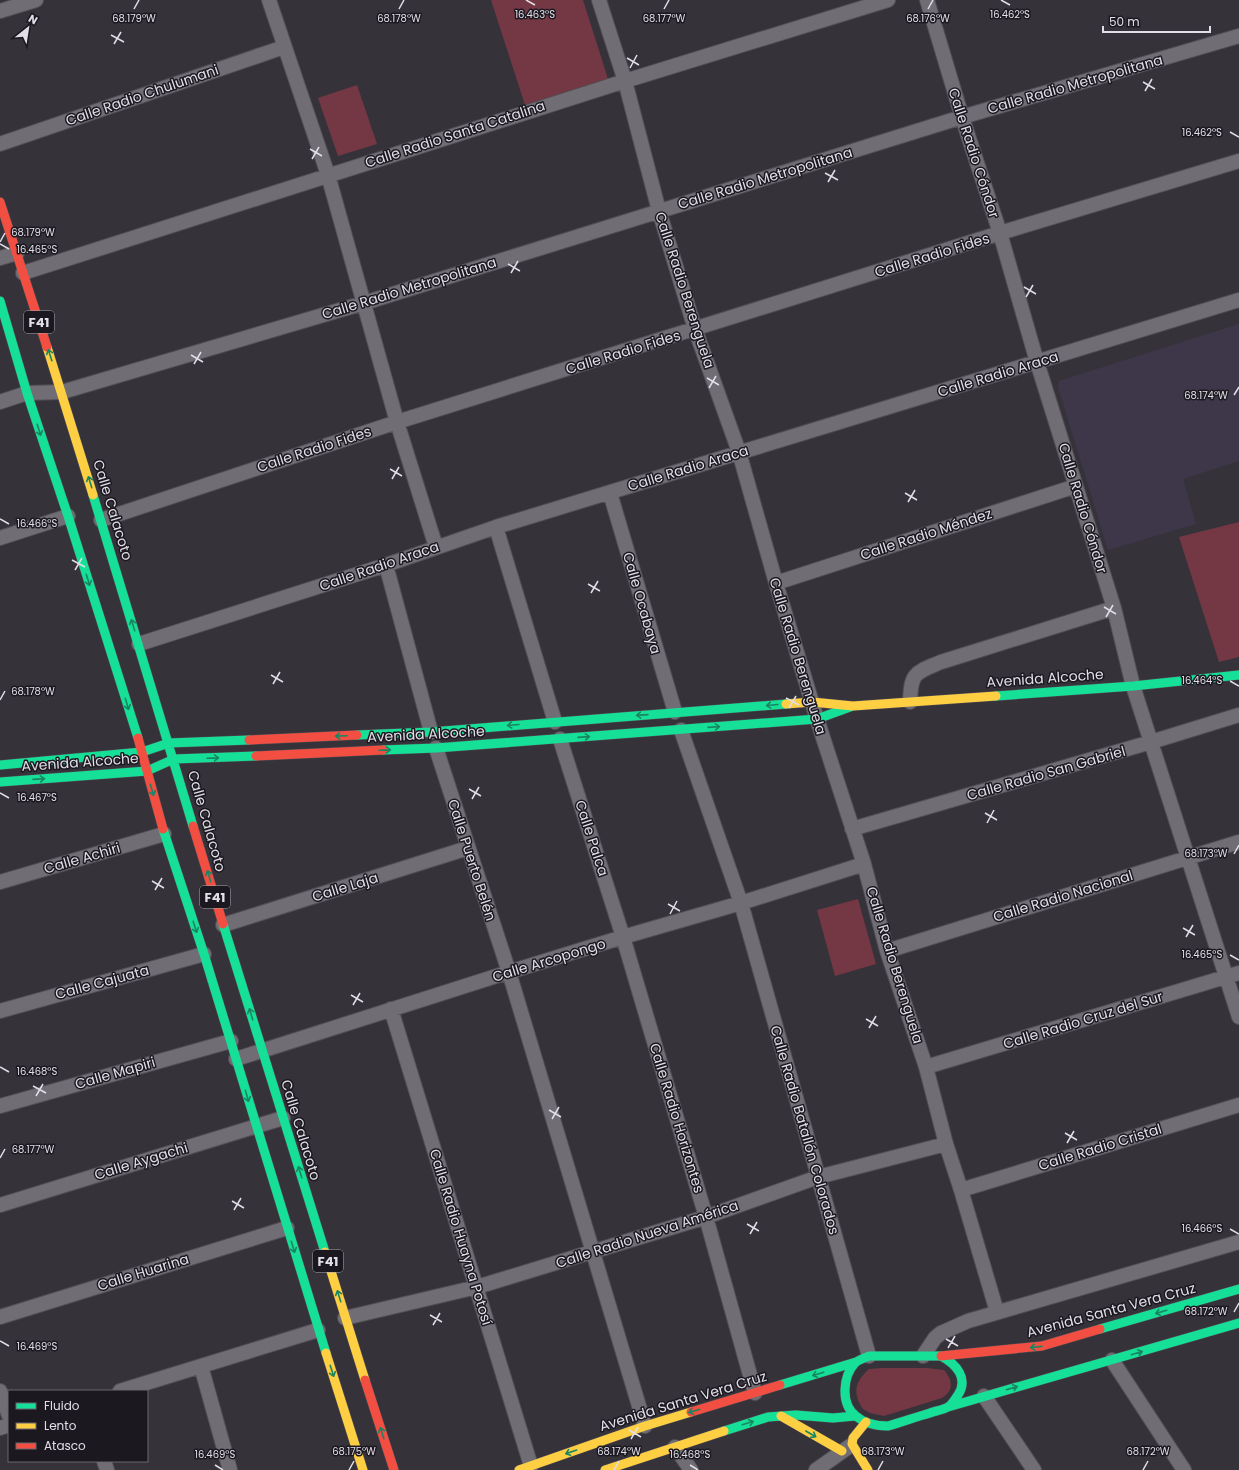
<svg xmlns="http://www.w3.org/2000/svg" width="1239" height="1470" font-family="Poppins,sans-serif">
<style>
.built{fill:#3e374a}
.green{fill:#743844}
.lines{fill:none;stroke-linecap:round;stroke-linejoin:round}
.street-casing{stroke:#514e55;stroke-width:16}
.fast-casing{stroke:#514e55;stroke-width:10}
.slow-casing{stroke:#514e55;stroke-width:10}
.jam-casing{stroke:#514e55;stroke-width:10}
.street{stroke:#706e74;stroke-width:14}
.fast{stroke:#16e098;stroke-width:9}
.slow{stroke:#ffcf43;stroke-width:9}
.jam{stroke:#f24e42;stroke-width:9}
.oneway{stroke:#188662}
.ticks{fill:none;stroke:#e1dee7;stroke-width:1.5}
.labels{text-anchor:middle;dominant-baseline:central;stroke-width:3;stroke-linejoin:round;paint-order:stroke}
.shield{fill:#1b181f;stroke:#a6a3ab;stroke-width:1}
.shield-label{font-size:13px;font-weight:bold;fill:#e1dee7}
.street-label{font-size:14px;fill:#e1dee7;stroke:#1b181f}
.ticks-label{font-size:10px;text-anchor:middle;fill:#e1dee7;stroke:#1b181f;stroke-width:3;stroke-linejoin:round;paint-order:stroke}
</style>
<rect width="100%" height="100%" fill="#35323a"/>
<path class="built" d="M 1239,324 L 1239,461 L 1183,479 L 1196,524 L 1108,550 L 1058,387 L 1059,381 Z"/>
<path class="green" d="M 491,0 L 583,0 L 608,79 L 525,105 Z
M 357,85 L 377,144 L 338,156 L 318,98 Z
M 1239,522 L 1239,657 L 1219,662 L 1179,537 Z
M 858,899 L 876,964 L 835,976 L 817,910 Z
M 882,1368 L 927,1368 L 944,1370 C 953,1380 954,1391 942,1398 L 884,1416 L 870,1413 L 863,1409 C 852,1392 855,1382 869,1369 Z"/>
<g class="lines">
<defs>
<path id="street" d="M 269,0 L 328,175 L 397,422 L 436,547
M 599,0 L 625,81 L 659,211 L 695,329 L 739,452 L 776,583 L 817,719 L 864,864 L 887,951 L 926,1067 L 946,1144 L 961,1190 L 997,1312
M 927,0 L 962,117 L 1000,233 L 1037,362 L 1114,608 L 1133,686 L 1239,1017
M 0,11 L 36,0
M 0,144 L 284,47
M 0,258 L 17,253
M 23,273 L 625,81 L 888,0
M 0,402 L 27,393 L 62,392 L 364,303 L 962,117 L 1239,36
M 610,493 L 675,712
M 101,520 L 397,422 L 1000,233 L 1239,161
M 496,527 L 555,722
M 0,538 L 68,516
M 386,565 L 431,732
M 776,583 L 1076,486
M 139,644 L 386,565 L 496,527 L 1239,300
M 910,702 C 911,672 915,673 941,662 L 1114,608
M 681,730 L 741,903 L 869,1356
M 560,739 L 623,937 L 706,1217 L 755,1393
M 436,748 L 509,972 L 645,1426
M 852,829 L 1151,742 L 1239,715
M 0,882 L 164,834
M 223,925 L 468,848
M 887,951 L 1239,842
M 391,1009 L 531,1466
M 0,1011 L 204,954
M 236,1059 L 509,972 L 623,937 L 741,903 L 864,864
M 926,1067 L 1239,973
M 0,1106 L 231,1041
M 961,1190 L 1239,1105
M 0,1205 L 283,1118
M 0,1317 L 287,1228
M 345,1318 L 477,1287 L 706,1217 L 818,1177 L 946,1144
M 923,1356 L 935,1338 L 941,1333 L 968,1321 L 1239,1242
M 1112,1360 L 1184,1470
M 201,1366 L 230,1470
M 0,1391 L 9,1416
M 120,1391 L 318,1330
M 984,1396 L 1034,1470
M 0,1428 L 9,1425
M 675,1447 L 691,1470
M 104,1461 L 107,1470
M 816,1470 L 850,1446"/>
<path id="fast" d="M 0,301 L 27,393 L 68,516 L 138,738
M 93,495 L 193,826
M 996,696 L 1133,686 L 1239,675
M 357,735 L 431,732 L 786,704
M 383,750 L 436,748 L 817,719 L 850,707
M 0,765 L 142,752 L 169,743 L 249,740
M 0,782 L 147,771 L 174,759 L 256,756
M 163,829 L 204,954 L 326,1353
M 223,924 L 325,1252
M 1100,1329 L 1239,1289
M 869,1356 L 941,1356 C 956,1364 969,1378 958,1395 C 955,1399 952,1405 948,1407 C 943,1410 935,1411 930,1413 C 916,1417 902,1422 888,1426 C 877,1426 865,1424 856,1416 C 840,1404 843,1376 855,1363 C 858,1360 865,1358 869,1356 Z
M 780,1385 L 856,1362
M 948,1407 L 1239,1323
M 724,1431 L 768,1417 L 796,1415 L 833,1418 L 855,1416"/>
<path id="slow" d="M 47,347 L 93,495
M 786,704 L 812,702 L 853,706 L 996,696
M 325,1252 L 365,1380
M 326,1353 L 363,1470
M 781,1416 L 842,1451
M 866,1422 L 853,1438 L 852,1444 L 868,1470
M 519,1470 L 645,1426 L 691,1412
M 605,1470 L 724,1431"/>
<path id="jam" d="M 0,202 L 47,347
M 138,738 L 163,829
M 249,740 L 357,735
M 256,756 L 383,750
M 193,826 L 223,924
M 941,1356 L 1042,1346 L 1100,1329
M 365,1380 L 394,1470
M 691,1412 L 780,1385"/>
</defs>
<use href="#street" class="street-casing"/>
<use href="#fast" class="fast-casing"/>
<use href="#slow" class="slow-casing"/>
<use href="#jam" class="jam-casing"/>
<use href="#street" class="street"/>
<use href="#fast" class="fast"/>
<use href="#slow" class="slow"/>
<use href="#jam" class="jam"/>
</g>
<defs><path id="oneway-shaft" d="M-6 0H5M1.5-3L5.5 0L1.5 3" fill="none" stroke-width="1.6" stroke-linecap="round" stroke-linejoin="round"/></defs>
<g class="oneway">
<use href="#oneway-shaft" transform="translate(50 355) rotate(-108)"/>
<use href="#oneway-shaft" transform="translate(39 430) rotate(72)"/>
<use href="#oneway-shaft" transform="translate(90 482) rotate(-107)"/>
<use href="#oneway-shaft" transform="translate(88 580) rotate(73)"/>
<use href="#oneway-shaft" transform="translate(133 625) rotate(-107)"/>
<use href="#oneway-shaft" transform="translate(127 704) rotate(73)"/>
<use href="#oneway-shaft" transform="translate(772 705) rotate(175)"/>
<use href="#oneway-shaft" transform="translate(642 715) rotate(176)"/>
<use href="#oneway-shaft" transform="translate(513 725) rotate(175)"/>
<use href="#oneway-shaft" transform="translate(714 727) rotate(-4)"/>
<use href="#oneway-shaft" transform="translate(341 736) rotate(178)"/>
<use href="#oneway-shaft" transform="translate(584 737) rotate(-4)"/>
<use href="#oneway-shaft" transform="translate(385 750) rotate(-2)"/>
<use href="#oneway-shaft" transform="translate(213 758) rotate(-2)"/>
<use href="#oneway-shaft" transform="translate(39 779) rotate(-4)"/>
<use href="#oneway-shaft" transform="translate(152 790) rotate(74)"/>
<use href="#oneway-shaft" transform="translate(209 876) rotate(-106)"/>
<use href="#oneway-shaft" transform="translate(195 927) rotate(72)"/>
<use href="#oneway-shaft" transform="translate(251 1014) rotate(-107)"/>
<use href="#oneway-shaft" transform="translate(247 1096) rotate(74)"/>
<use href="#oneway-shaft" transform="translate(300 1172) rotate(-107)"/>
<use href="#oneway-shaft" transform="translate(293 1247) rotate(73)"/>
<use href="#oneway-shaft" transform="translate(339 1296) rotate(-107)"/>
<use href="#oneway-shaft" transform="translate(1161 1312) rotate(164)"/>
<use href="#oneway-shaft" transform="translate(1036 1347) rotate(174)"/>
<use href="#oneway-shaft" transform="translate(1137 1353) rotate(-16)"/>
<use href="#oneway-shaft" transform="translate(332 1371) rotate(72)"/>
<use href="#oneway-shaft" transform="translate(818 1374) rotate(163)"/>
<use href="#oneway-shaft" transform="translate(1012 1388) rotate(-16)"/>
<use href="#oneway-shaft" transform="translate(694 1411) rotate(163)"/>
<use href="#oneway-shaft" transform="translate(748 1423) rotate(-17)"/>
<use href="#oneway-shaft" transform="translate(382 1433) rotate(-108)"/>
<use href="#oneway-shaft" transform="translate(811 1434) rotate(30)"/>
<use href="#oneway-shaft" transform="translate(571 1452) rotate(161)"/>
</g>
<path class="ticks" d="M 526,0 L 535,5M 1001,0 L 1010,5M 134,9 L 139,0M 399,9 L 404,0M 664,9 L 669,0M 928,9 L 933,0M 111,35 L 124,42M 114,44 L 121,32M 627,58 L 639,65M 630,68 L 637,55M 1143,82 L 1155,89M 1145,91 L 1152,79M 1230,132 L 1239,137M 310,149 L 322,156M 312,159 L 319,147M 825,173 L 838,180M 828,182 L 835,170M 0,242 L 5,233M 0,244 L 9,249M 508,264 L 520,271M 511,273 L 518,261M 1024,287 L 1036,294M 1026,297 L 1033,285M 191,355 L 203,362M 194,364 L 201,352M 707,378 L 719,385M 709,388 L 716,376M 1234,395 L 1239,387M 390,469 L 402,476M 392,479 L 399,467M 905,493 L 917,500M 908,502 L 915,490M 0,519 L 9,524M 72,560 L 85,567M 75,570 L 82,558M 588,584 L 600,591M 591,593 L 598,581M 1104,607 L 1116,614M 1106,617 L 1113,605M 271,675 L 283,682M 1230,681 L 1239,686M 273,684 L 280,672M 786,698 L 799,705M 0,700 L 5,691M 789,708 L 796,696M 469,789 L 481,796M 0,793 L 9,798M 472,799 L 479,787M 985,813 L 997,820M 987,823 L 994,810M 1234,854 L 1239,845M 152,881 L 164,888M 155,890 L 162,878M 668,904 L 680,911M 670,914 L 677,901M 1183,928 L 1195,935M 1186,937 L 1193,925M 1230,955 L 1239,960M 351,995 L 363,1002M 353,1005 L 360,993M 866,1019 L 878,1026M 869,1028 L 876,1016M 0,1067 L 9,1072M 33,1086 L 46,1093M 36,1096 L 43,1084M 549,1110 L 561,1117M 552,1119 L 559,1107M 1065,1133 L 1077,1140M 1067,1143 L 1074,1131M 0,1158 L 5,1149M 232,1201 L 244,1208M 234,1210 L 241,1198M 747,1224 L 759,1231M 1230,1229 L 1239,1234M 750,1234 L 757,1222M 1234,1312 L 1239,1303M 430,1315 L 442,1322M 433,1325 L 440,1313M 946,1339 L 958,1346M 0,1341 L 9,1346M 948,1348 L 955,1336M 629,1430 L 641,1437M 631,1439 L 638,1427M 215,1465 L 223,1470M 690,1465 L 698,1470M 349,1470 L 354,1461M 614,1470 L 619,1461M 878,1470 L 883,1461M 1143,1470 L 1148,1461"/>
<g class="labels">
<g class="shield">
<rect x="24" y="311" width="30" height="22" rx="3"/>
<rect x="200" y="886" width="30" height="22" rx="3"/>
<rect x="313" y="1250" width="30" height="22" rx="3"/>
</g>
<g class="shield-label">
<text x="39" y="322">F41</text>
<text x="215" y="897">F41</text>
<text x="328" y="1261">F41</text>
</g>
<g class="street-label">
<text transform="translate(1075 84) rotate(-16)">Calle Radio Metropolitana</text>
<text transform="translate(142 95) rotate(-19)">Calle Radio Chulumani</text>
<text transform="translate(455 134) rotate(-18)">Calle Radio Santa Catalina</text>
<text transform="translate(974 153) rotate(72)">Calle Radio Cóndor</text>
<text transform="translate(765 178) rotate(-17)">Calle Radio Metropolitana</text>
<text transform="translate(932 255) rotate(-17)">Calle Radio Fides</text>
<text transform="translate(409 288) rotate(-17)">Calle Radio Metropolitana</text>
<text transform="translate(685 290) rotate(72)">Calle Radio Berenguela</text>
<text transform="translate(623 352) rotate(-17)">Calle Radio Fides</text>
<text transform="translate(998 374) rotate(-17)">Calle Radio Araca</text>
<text transform="translate(314 449) rotate(-18)">Calle Radio Fides</text>
<text transform="translate(688 468) rotate(-17)">Calle Radio Araca</text>
<text transform="translate(1083 508) rotate(73)">Calle Radio Cóndor</text>
<text transform="translate(113 510) rotate(73)">Calle Calacoto</text>
<text transform="translate(926 534) rotate(-18)">Calle Radio Méndez</text>
<text transform="translate(379 566) rotate(-19)">Calle Radio Araca</text>
<text transform="translate(642 603) rotate(74)">Calle Ocabaya</text>
<text transform="translate(798 656) rotate(73)">Calle Radio Berenguela</text>
<text transform="translate(1045 678) rotate(-4)">Avenida Alcoche</text>
<text transform="translate(426 734) rotate(-3)">Avenida Alcoche</text>
<text transform="translate(80 762) rotate(-4)">Avenida Alcoche</text>
<text transform="translate(1046 773) rotate(-16)">Calle Radio San Gabriel</text>
<text transform="translate(207 821) rotate(74)">Calle Calacoto</text>
<text transform="translate(592 838) rotate(72)">Calle Palca</text>
<text transform="translate(82 858) rotate(-16)">Calle Achiri</text>
<text transform="translate(472 860) rotate(72)">Calle Puerto Belén</text>
<text transform="translate(345 887) rotate(-17)">Calle Laja</text>
<text transform="translate(1063 896) rotate(-17)">Calle Radio Nacional</text>
<text transform="translate(549 960) rotate(-17)">Calle Arcopongo</text>
<text transform="translate(895 965) rotate(73)">Calle Radio Berenguela</text>
<text transform="translate(102 982) rotate(-15)">Calle Cajuata</text>
<text transform="translate(1083 1020) rotate(-17)">Calle Radio Cruz del Sur</text>
<text transform="translate(115 1073) rotate(-16)">Calle Mapiri</text>
<text transform="translate(677 1118) rotate(73)">Calle Radio Horizontes</text>
<text transform="translate(301 1130) rotate(73)">Calle Calacoto</text>
<text transform="translate(805 1130) rotate(74)">Calle Radio Batallón Colorados</text>
<text transform="translate(1100 1147) rotate(-17)">Calle Radio Cristal</text>
<text transform="translate(141 1161) rotate(-17)">Calle Aygachi</text>
<text transform="translate(647 1234) rotate(-18)">Calle Radio Nueva América</text>
<text transform="translate(461 1237) rotate(73)">Calle Radio Huayna Potosí</text>
<text transform="translate(143 1272) rotate(-17)">Calle Huarina</text>
<text transform="translate(1111 1310) rotate(-15)">Avenida Santa Vera Cruz</text>
<text transform="translate(683 1401) rotate(-17)">Avenida Santa Vera Cruz</text>
</g>
</g>
<g class="ticks-label">
<text x="535" y="18">16.463°S</text>
<text x="1010" y="18">16.462°S</text>
<text x="134" y="22">68.179°W</text>
<text x="399" y="22">68.178°W</text>
<text x="664" y="22">68.177°W</text>
<text x="928" y="22">68.176°W</text>
<text x="1202" y="136">16.462°S</text>
<text x="33" y="236">68.179°W</text>
<text x="37" y="253">16.465°S</text>
<text x="1206" y="399">68.174°W</text>
<text x="37" y="527">16.466°S</text>
<text x="1202" y="684">16.464°S</text>
<text x="33" y="695">68.178°W</text>
<text x="37" y="801">16.467°S</text>
<text x="1206" y="857">68.173°W</text>
<text x="1202" y="958">16.465°S</text>
<text x="37" y="1075">16.468°S</text>
<text x="33" y="1153">68.177°W</text>
<text x="1202" y="1232">16.466°S</text>
<text x="1206" y="1315">68.172°W</text>
<text x="37" y="1350">16.469°S</text>
<text x="354" y="1455">68.175°W</text>
<text x="619" y="1455">68.174°W</text>
<text x="883" y="1455">68.173°W</text>
<text x="1148" y="1455">68.172°W</text>
<text x="215" y="1458">16.469°S</text>
<text x="690" y="1458">16.468°S</text>
</g>
<rect x="8" y="1390" width="140" height="72" fill="#1b181f" stroke="#6a676f"/>
<rect x="16" y="1403" width="20" height="6" fill="#16e098" stroke="#6a676f"/>
<text x="44" y="1410" font-size="12" fill="#e1dee7">Fluido</text>
<rect x="16" y="1423" width="20" height="6" fill="#ffcf43" stroke="#6a676f"/>
<text x="44" y="1430" font-size="12" fill="#e1dee7">Lento</text>
<rect x="16" y="1443" width="20" height="6" fill="#f24e42" stroke="#6a676f"/>
<text x="44" y="1450" font-size="12" fill="#e1dee7">Atasco</text>
<g transform="translate(28 28) rotate(30)" stroke="#1b181f" stroke-width="3" paint-order="stroke">
<path d="M0-3L7 15L0 10L-7 15Z" fill="#e1dee7"/>
<text y="-6" font-size="11" font-weight="bold" text-anchor="middle" fill="#e1dee7">N</text>
</g>
<path d="M1103 26v6h107v-6" fill="none" stroke="#e1dee7" stroke-width="2"/>
<text x="1109" y="26" font-size="12" fill="#e1dee7" stroke="#1b181f" stroke-width="3" paint-order="stroke">50 m</text>
</svg>
